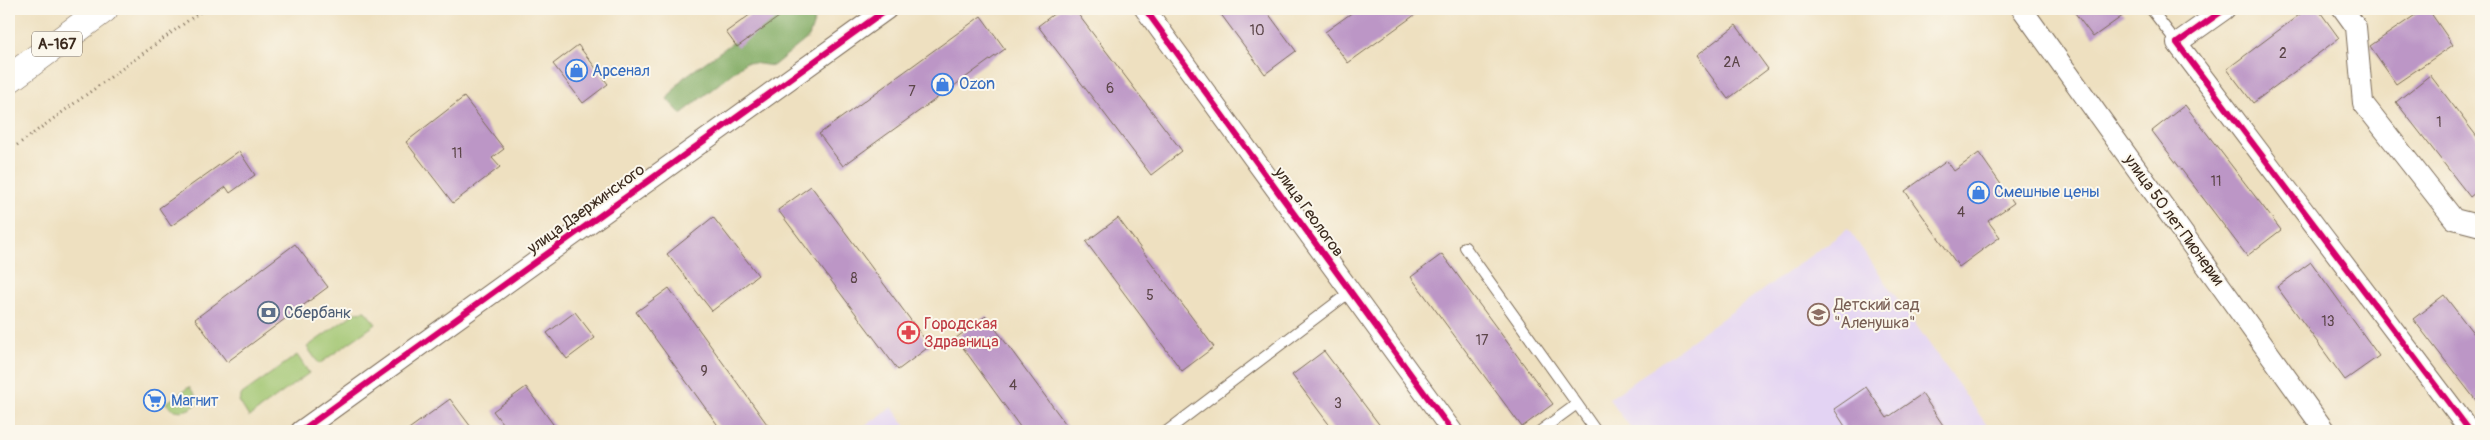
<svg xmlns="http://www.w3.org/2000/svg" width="2490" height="440" font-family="Pangolin,sans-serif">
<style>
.built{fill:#e3d3f3}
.green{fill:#a0c570;stroke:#6e7847}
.forest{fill:#80aa62;stroke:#5e6a40}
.building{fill:#bc96c6}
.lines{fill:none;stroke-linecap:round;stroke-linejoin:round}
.lane-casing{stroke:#7a6a57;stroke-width:12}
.street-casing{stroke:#7a6a57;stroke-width:22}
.highway-casing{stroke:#7a6a57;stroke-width:29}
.path{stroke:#7a6a57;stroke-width:3;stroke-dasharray:1 4;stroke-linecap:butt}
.lane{stroke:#fff;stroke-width:10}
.street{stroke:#fff;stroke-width:20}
.highway{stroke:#fff;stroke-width:28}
.cycleway-casing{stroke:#fbf7ec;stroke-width:9}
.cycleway{stroke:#d6006c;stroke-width:6}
.labels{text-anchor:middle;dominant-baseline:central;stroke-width:4;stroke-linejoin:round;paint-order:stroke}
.number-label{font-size:14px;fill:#5b4548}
.shield{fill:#fbf7ec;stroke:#75685c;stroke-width:1}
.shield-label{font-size:15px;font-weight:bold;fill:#3b2a1e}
.shop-label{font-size:16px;fill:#366cbe;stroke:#fbf7ec;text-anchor:start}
.street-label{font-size:16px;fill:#3b2a1e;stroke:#fbf7ec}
.education-label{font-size:16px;fill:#785e54;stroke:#fbf7ec;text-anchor:start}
.service-label{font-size:16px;fill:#4e5e75;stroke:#fbf7ec;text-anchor:start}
.health-label{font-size:16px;fill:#be3a42;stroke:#fbf7ec;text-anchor:start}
</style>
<rect width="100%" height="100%" fill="#fbf7ec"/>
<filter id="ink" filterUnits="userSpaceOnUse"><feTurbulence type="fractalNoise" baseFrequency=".02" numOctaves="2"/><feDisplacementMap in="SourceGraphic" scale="10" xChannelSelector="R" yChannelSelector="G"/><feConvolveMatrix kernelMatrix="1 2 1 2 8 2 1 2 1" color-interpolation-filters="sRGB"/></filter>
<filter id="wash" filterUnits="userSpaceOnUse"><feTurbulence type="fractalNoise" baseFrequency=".0096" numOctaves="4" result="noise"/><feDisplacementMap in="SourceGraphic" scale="20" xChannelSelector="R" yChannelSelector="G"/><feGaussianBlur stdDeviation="1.12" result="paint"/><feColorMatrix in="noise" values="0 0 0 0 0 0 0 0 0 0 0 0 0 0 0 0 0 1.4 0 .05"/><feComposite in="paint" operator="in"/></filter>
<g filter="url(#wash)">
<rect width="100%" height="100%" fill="#eee0c0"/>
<path class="built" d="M 1848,229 L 1991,431 L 1633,431 L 1609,399 Z
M 892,407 L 909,431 L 858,431 Z"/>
<path class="green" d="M 365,311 L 376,324 L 319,364 L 307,347 L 356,312 Z
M 297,355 L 309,373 L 249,417 L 239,401 L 242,394 Z
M 189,387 L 200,401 C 191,412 174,415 166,403 Z"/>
<path class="forest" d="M 780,9 L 816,9 L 809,15 L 815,19 L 809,37 L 773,66 L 746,62 L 681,114 L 667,99 L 683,78 Z"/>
<g id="blocks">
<path class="building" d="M 758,9 L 790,9 L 737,47 L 726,32 Z
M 1060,9 L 1074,9 L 1182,151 L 1151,175 L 1038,26 Z
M 1217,9 L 1265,9 L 1296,51 L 1265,74 Z
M 1357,9 L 1423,9 L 1348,63 L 1325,32 Z
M 2072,9 L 2119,9 L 2124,15 L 2093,37 Z
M 2307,9 L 2318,9 L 2339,38 L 2253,103 L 2227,69 Z
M 2424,9 L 2428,9 L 2453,45 L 2396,84 L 2370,46 Z
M 981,16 L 1005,49 L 843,166 L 819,134 Z
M 1736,25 L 1768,69 L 1728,99 L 1696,56 Z
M 578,45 L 608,84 L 583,103 L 553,64 Z
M 2430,75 L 2481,142 L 2481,188 L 2470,197 L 2396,102 Z
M 464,97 L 504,149 L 492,158 L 500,167 L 453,203 L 406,142 Z
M 2185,105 L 2281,230 L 2247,256 L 2152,131 Z
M 239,151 L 255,175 L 230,193 L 226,187 L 171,226 L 159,208 Z
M 1979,153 L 2014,203 L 1988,221 L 2000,237 L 1959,267 L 1905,191 L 1947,161 L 1954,171 Z
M 811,186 L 930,346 L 898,370 L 778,210 Z
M 713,217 L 758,275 L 712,311 L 667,254 Z
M 1118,218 L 1214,347 L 1182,371 L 1086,242 Z
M 295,244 L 328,287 L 227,362 L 195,319 Z
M 1442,254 L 1553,404 L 1522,427 L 1411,277 Z
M 2311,262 L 2379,356 L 2345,380 L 2277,287 Z
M 669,288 L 772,431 L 722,431 L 636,312 Z
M 2444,295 L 2481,343 L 2481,407 L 2413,319 Z
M 575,312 L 595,338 L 567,359 L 547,333 Z
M 986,316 L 1071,431 L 1023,431 L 956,338 Z
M 1324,351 L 1384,431 L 1334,431 L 1292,375 Z
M 526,387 L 558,431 L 508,431 L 493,411 Z
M 1866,387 L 1887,418 L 1922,394 L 1947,431 L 1848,431 L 1834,409 Z
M 450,399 L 474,431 L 406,431 Z"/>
</g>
</g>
<g filter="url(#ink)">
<use href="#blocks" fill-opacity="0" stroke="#7a6a57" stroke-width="1"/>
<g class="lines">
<defs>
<path id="lane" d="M 2151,9 L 2177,43
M 1465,247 L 1577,404
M 1167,431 L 1350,292
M 1540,431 L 1577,404 L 1596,431"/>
<path id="street" d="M 1145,9 L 1452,431
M 2022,9 L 2325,431
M 2225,9 L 2177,43 L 2470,431
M 2343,9 L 2356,27 L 2363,103 L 2454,219 L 2481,226
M 301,431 L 887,9"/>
<path id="highway" d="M 9,79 L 104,9"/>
</defs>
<use href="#lane" class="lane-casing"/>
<use href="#street" class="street-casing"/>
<use href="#highway" class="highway-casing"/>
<path class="path" d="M 9,151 L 204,9"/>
<use href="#lane" class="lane"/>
<use href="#street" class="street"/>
<use href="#highway" class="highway"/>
<defs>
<path id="cycleway" d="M 1145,9 L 1452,431
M 2225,9 L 2177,43 L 2470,431
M 301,431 L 887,9"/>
</defs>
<use href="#cycleway" class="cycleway-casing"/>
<use href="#cycleway" class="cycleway"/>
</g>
</g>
<defs>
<symbol id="shop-ring" viewBox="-11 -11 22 22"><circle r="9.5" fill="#fbf7ec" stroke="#3f7fe0" stroke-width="1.5"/><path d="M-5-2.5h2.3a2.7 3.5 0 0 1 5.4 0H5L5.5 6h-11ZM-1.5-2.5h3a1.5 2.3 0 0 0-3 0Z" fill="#3f7fe0"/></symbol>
<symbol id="bank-ring" viewBox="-11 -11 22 22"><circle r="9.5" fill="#fbf7ec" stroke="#5c6f8a" stroke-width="1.5"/><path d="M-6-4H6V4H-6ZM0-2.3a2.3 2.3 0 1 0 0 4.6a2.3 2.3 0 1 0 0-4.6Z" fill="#5c6f8a"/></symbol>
<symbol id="school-ring" viewBox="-11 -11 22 22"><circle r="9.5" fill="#fbf7ec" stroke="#8d6e63" stroke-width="1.5"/><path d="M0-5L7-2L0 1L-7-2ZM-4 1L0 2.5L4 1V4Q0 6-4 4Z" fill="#8d6e63"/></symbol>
<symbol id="pharmacy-ring" viewBox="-11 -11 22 22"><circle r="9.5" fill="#fbf7ec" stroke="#e0444e" stroke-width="1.5"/><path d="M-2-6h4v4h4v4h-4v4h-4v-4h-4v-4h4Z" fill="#e0444e"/></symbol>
<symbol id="supermarket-ring" viewBox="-11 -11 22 22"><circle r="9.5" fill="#fbf7ec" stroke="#3f7fe0" stroke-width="1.5"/><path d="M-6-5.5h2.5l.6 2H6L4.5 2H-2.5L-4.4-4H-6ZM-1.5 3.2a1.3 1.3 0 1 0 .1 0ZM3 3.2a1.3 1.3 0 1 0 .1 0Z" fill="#3f7fe0"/></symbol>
</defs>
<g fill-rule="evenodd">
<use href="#shop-ring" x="564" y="58" width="25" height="25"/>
<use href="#shop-ring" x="930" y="72" width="25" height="25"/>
<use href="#shop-ring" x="1966" y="180" width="25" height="25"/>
<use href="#bank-ring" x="256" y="300" width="25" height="25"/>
<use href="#school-ring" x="1806" y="302" width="25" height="25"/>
<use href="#pharmacy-ring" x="896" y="320" width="25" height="25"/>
<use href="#supermarket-ring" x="142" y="388" width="25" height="25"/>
</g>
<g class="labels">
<g class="number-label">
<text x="1257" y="30">10</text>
<text x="2283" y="53">2</text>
<text x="1732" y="62">2А</text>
<text x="1110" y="88">6</text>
<text x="912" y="91">7</text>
<text x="2439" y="122">1</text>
<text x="457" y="153">11</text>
<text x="2216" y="181">11</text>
<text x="1961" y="212">4</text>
<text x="854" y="278">8</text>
<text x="1150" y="295">5</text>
<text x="2328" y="321">13</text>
<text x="1482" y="340">17</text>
<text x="704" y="371">9</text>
<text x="1013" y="385">4</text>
<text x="1338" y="403">3</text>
</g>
<rect class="shield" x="32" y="31.5" width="50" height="25" rx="4"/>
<g class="shield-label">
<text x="57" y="44">А-167</text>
</g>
<g class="shop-label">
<text x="592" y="71">Арсенал</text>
<text x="959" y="84">Ozon</text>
<text x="1994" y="192">Смешные цены</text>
<text x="171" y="401">Магнит</text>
</g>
<g class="street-label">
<text transform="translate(586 209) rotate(-36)">улица Дзержинского</text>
<text transform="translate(1309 212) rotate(54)">улица Геологов</text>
<text transform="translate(2174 220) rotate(54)">улица 50 лет Пионерии</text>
</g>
<g class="education-label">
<text x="1834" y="305">Детский сад<tspan x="1834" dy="18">"Аленушка"</tspan></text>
</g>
<g class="service-label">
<text x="284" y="313">Сбербанк</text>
</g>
<g class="health-label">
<text x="924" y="324">Городская<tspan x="924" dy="18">Здравница</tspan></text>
</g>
</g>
<rect width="2490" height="440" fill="none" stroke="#fbf7ec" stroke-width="30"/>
</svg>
